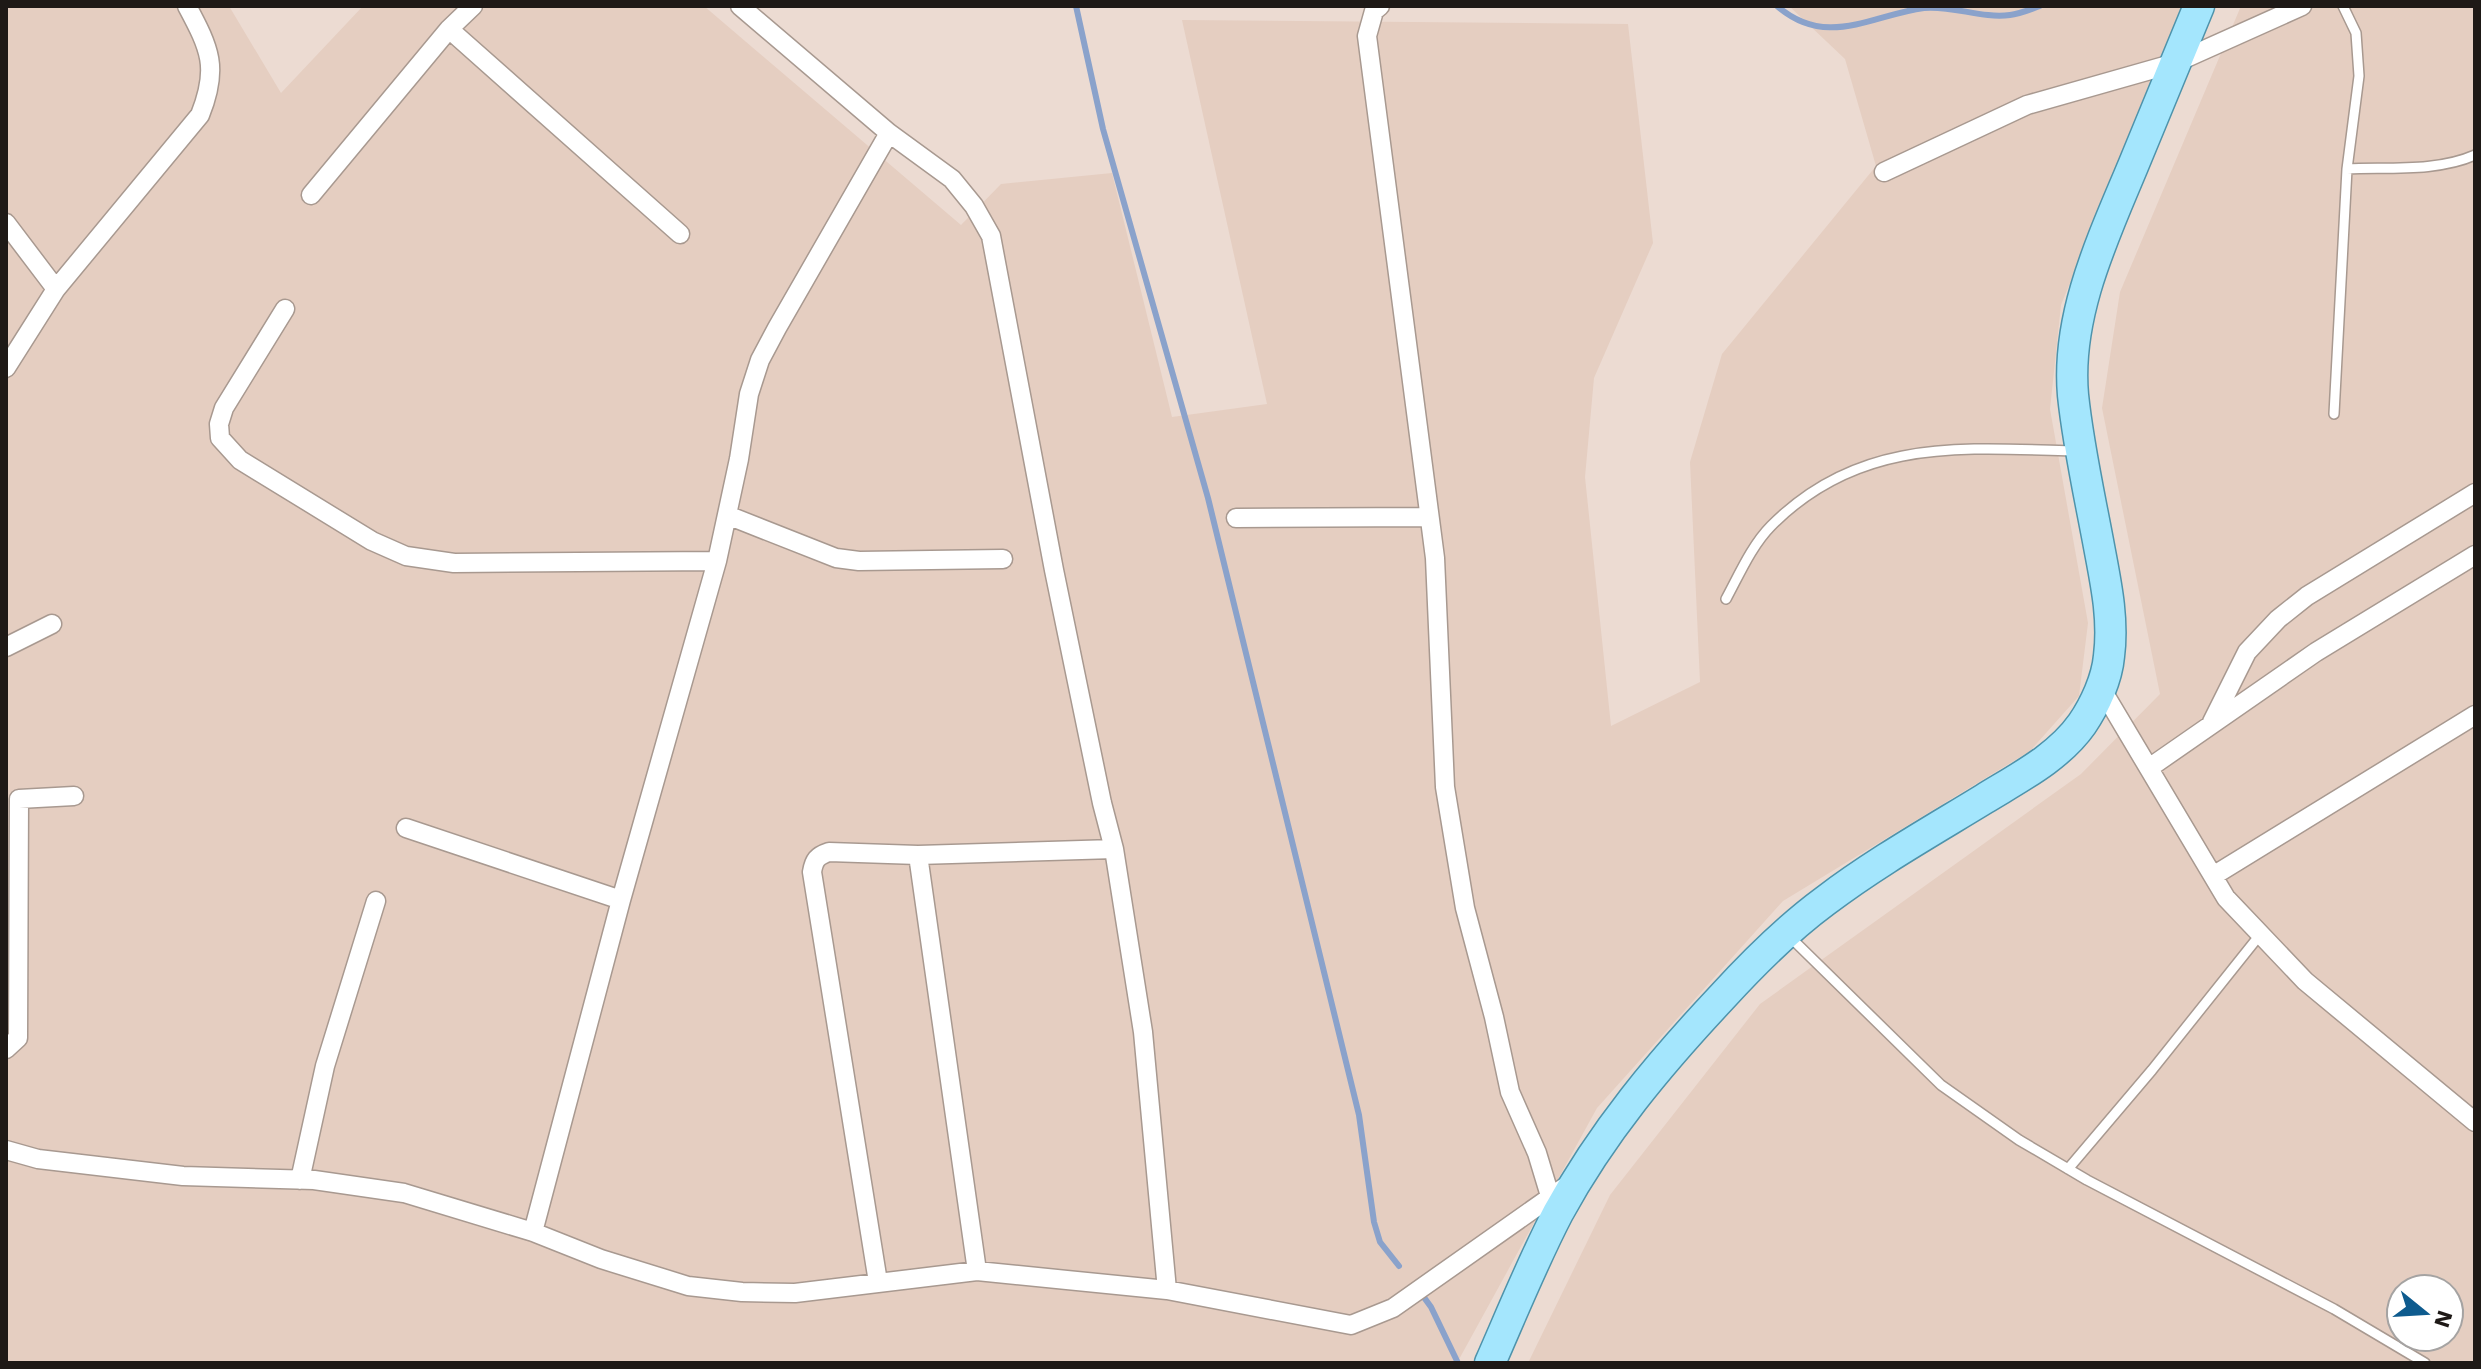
<svg xmlns="http://www.w3.org/2000/svg" width="2481" height="1369" font-family="'Work Sans',sans-serif">
<style>
.built{fill:#e5cec1;fill-rule:evenodd}
.lines{fill:none;stroke-linecap:round;stroke-linejoin:round}
.stream{stroke:#8aa2cb;stroke-width:6}
.lane-casing{stroke:#a89990;stroke-width:12}
.street-casing{stroke:#a89990;stroke-width:21}
.primary-casing{stroke:#4e93ab;stroke-width:33}
.lane{stroke:#fff;stroke-width:9}
.street{stroke:#fff;stroke-width:18}
.primary{stroke:#a4e6fd;stroke-width:30}
</style>
<rect width="100%" height="100%" fill="#ecdbd2"/>
<path class="built" d="M 6,6 L 229,6 L 281,93 L 363,6 L 704,6 L 961,225 L 1001,184 L 1112,173 L 1172,417 L 1267,404 L 1182,20 L 1628,24 L 1653,243 L 1594,378 L 1585,477 L 1611,726 L 1700,682 L 1690,462 L 1722,354 L 1876,166 L 1845,59 L 1789,6 L 2182,6 L 2061,305 L 2050,409 L 2088,623 L 2079,696 L 2030,751 L 1783,901 L 1597,1108 L 1457,1363 L 6,1363 Z
M 2241,6 L 2475,6 L 2475,1363 L 1528,1363 L 1610,1195 L 1760,1004 L 2081,774 L 2160,694 L 2102,408 L 2120,292 ZM 2401,1289 L 2449,1289 L 2449,1337 L 2401,1337 Z"/>
<g class="lines">
<path class="stream" d="M 1076,6 L 1103,129 L 1208,498 L 1359,1115 L 1374,1222 L 1380,1242 L 1399,1266
M 1777,6 C 1827,49 1871,15 1924,8 C 1952,5 1982,19 2010,15 C 2020,14 2031,9 2040,6
M 1423,1296 L 1431,1307 L 1458,1363"/>
<defs>
<path id="lane" d="M 2347,169 C 2387,167 2437,172 2475,155
M 2334,414 L 2347,169 L 2359,76 L 2356,33 L 2343,6
M 1726,599 C 1739,575 1752,545 1771,526 C 1859,437 1962,448 2077,451
M 1788,935 L 1941,1085 L 2019,1140 L 2087,1180 L 2334,1309 L 2425,1363
M 2068,1169 L 2152,1070 L 2259,936"/>
<path id="street" d="M 740,6 L 889,133 L 952,179 L 974,206 L 991,236 L 1054,570 L 1102,803 L 1114,849 L 1143,1032 L 1167,1290
M 1380,6 L 1374,11 L 1367,36 L 1435,558 L 1445,787 L 1465,908 L 1494,1017 L 1510,1092 L 1537,1153 L 1550,1196
M 449,29 L 680,234
M 1884,172 L 2027,105 L 2175,63 L 2302,6
M 311,195 L 449,29 L 473,6
M 6,223 L 56,289
M 285,309 L 224,408 L 219,424 L 220,438 L 240,460 L 372,541 L 406,556 L 454,563 L 717,561
M 6,368 L 56,289 L 200,115 C 219,68 210,49 187,6
M 727,515 L 836,558 L 859,561 L 1003,559
M 1236,518 L 1429,517
M 6,647 L 52,624
M 2101,688 L 2226,898 L 2305,981 L 2475,1122
M 2212,722 L 2247,652 L 2278,619 L 2307,596 L 2475,493
M 2149,768 L 2316,652 L 2475,555
M 406,828 L 621,900
M 918,855 L 977,1271
M 2213,876 L 2475,715
M 6,1049 L 18,1038 L 19,799 L 74,796
M 6,1150 L 38,1159 L 183,1176 L 314,1180 L 404,1193 L 533,1232 L 601,1259 L 688,1286 L 742,1292 L 795,1293 L 977,1271 L 1167,1290 L 1351,1325 L 1393,1308 L 1569,1184
M 300,1180 L 325,1066 L 376,901
M 533,1232 L 621,900 L 717,561 L 739,459 L 749,394 L 760,360 L 777,328 L 889,133
M 878,1282 L 812,872 C 814,860 817,856 829,852 L 918,855 L 1114,849"/>
<path id="primary" d="M 1490,1363 C 1512,1313 1533,1261 1558,1213 C 1602,1132 1660,1063 1722,997 C 1754,962 1787,929 1825,901 C 1875,863 1930,832 1984,799 C 2018,778 2058,758 2082,724 C 2095,705 2107,679 2109,656 C 2114,617 2105,579 2098,541 C 2089,493 2078,444 2073,395 C 2066,315 2103,238 2133,166 C 2155,113 2177,59 2199,6"/>
</defs>
<use href="#lane" class="lane-casing"/>
<use href="#street" class="street-casing"/>
<use href="#primary" class="primary-casing"/>
<use href="#lane" class="lane"/>
<use href="#street" class="street"/>
<use href="#primary" class="primary"/>
</g>
<rect width="2481" height="1369" fill="none" stroke="#1e1916" stroke-width="16"/>
<g transform="translate(2425 1313) rotate(108)"><circle r="38" fill="#ffffff" stroke="#a5a3a2" stroke-width="2"/>
<path d="M0-6L14 30L0 20L-14 30Z" fill="#0e5b8e"/>
<text y="-12" font-size="22" font-weight="bold" text-anchor="middle" fill="#1e1916">N</text>
</g>
</svg>
